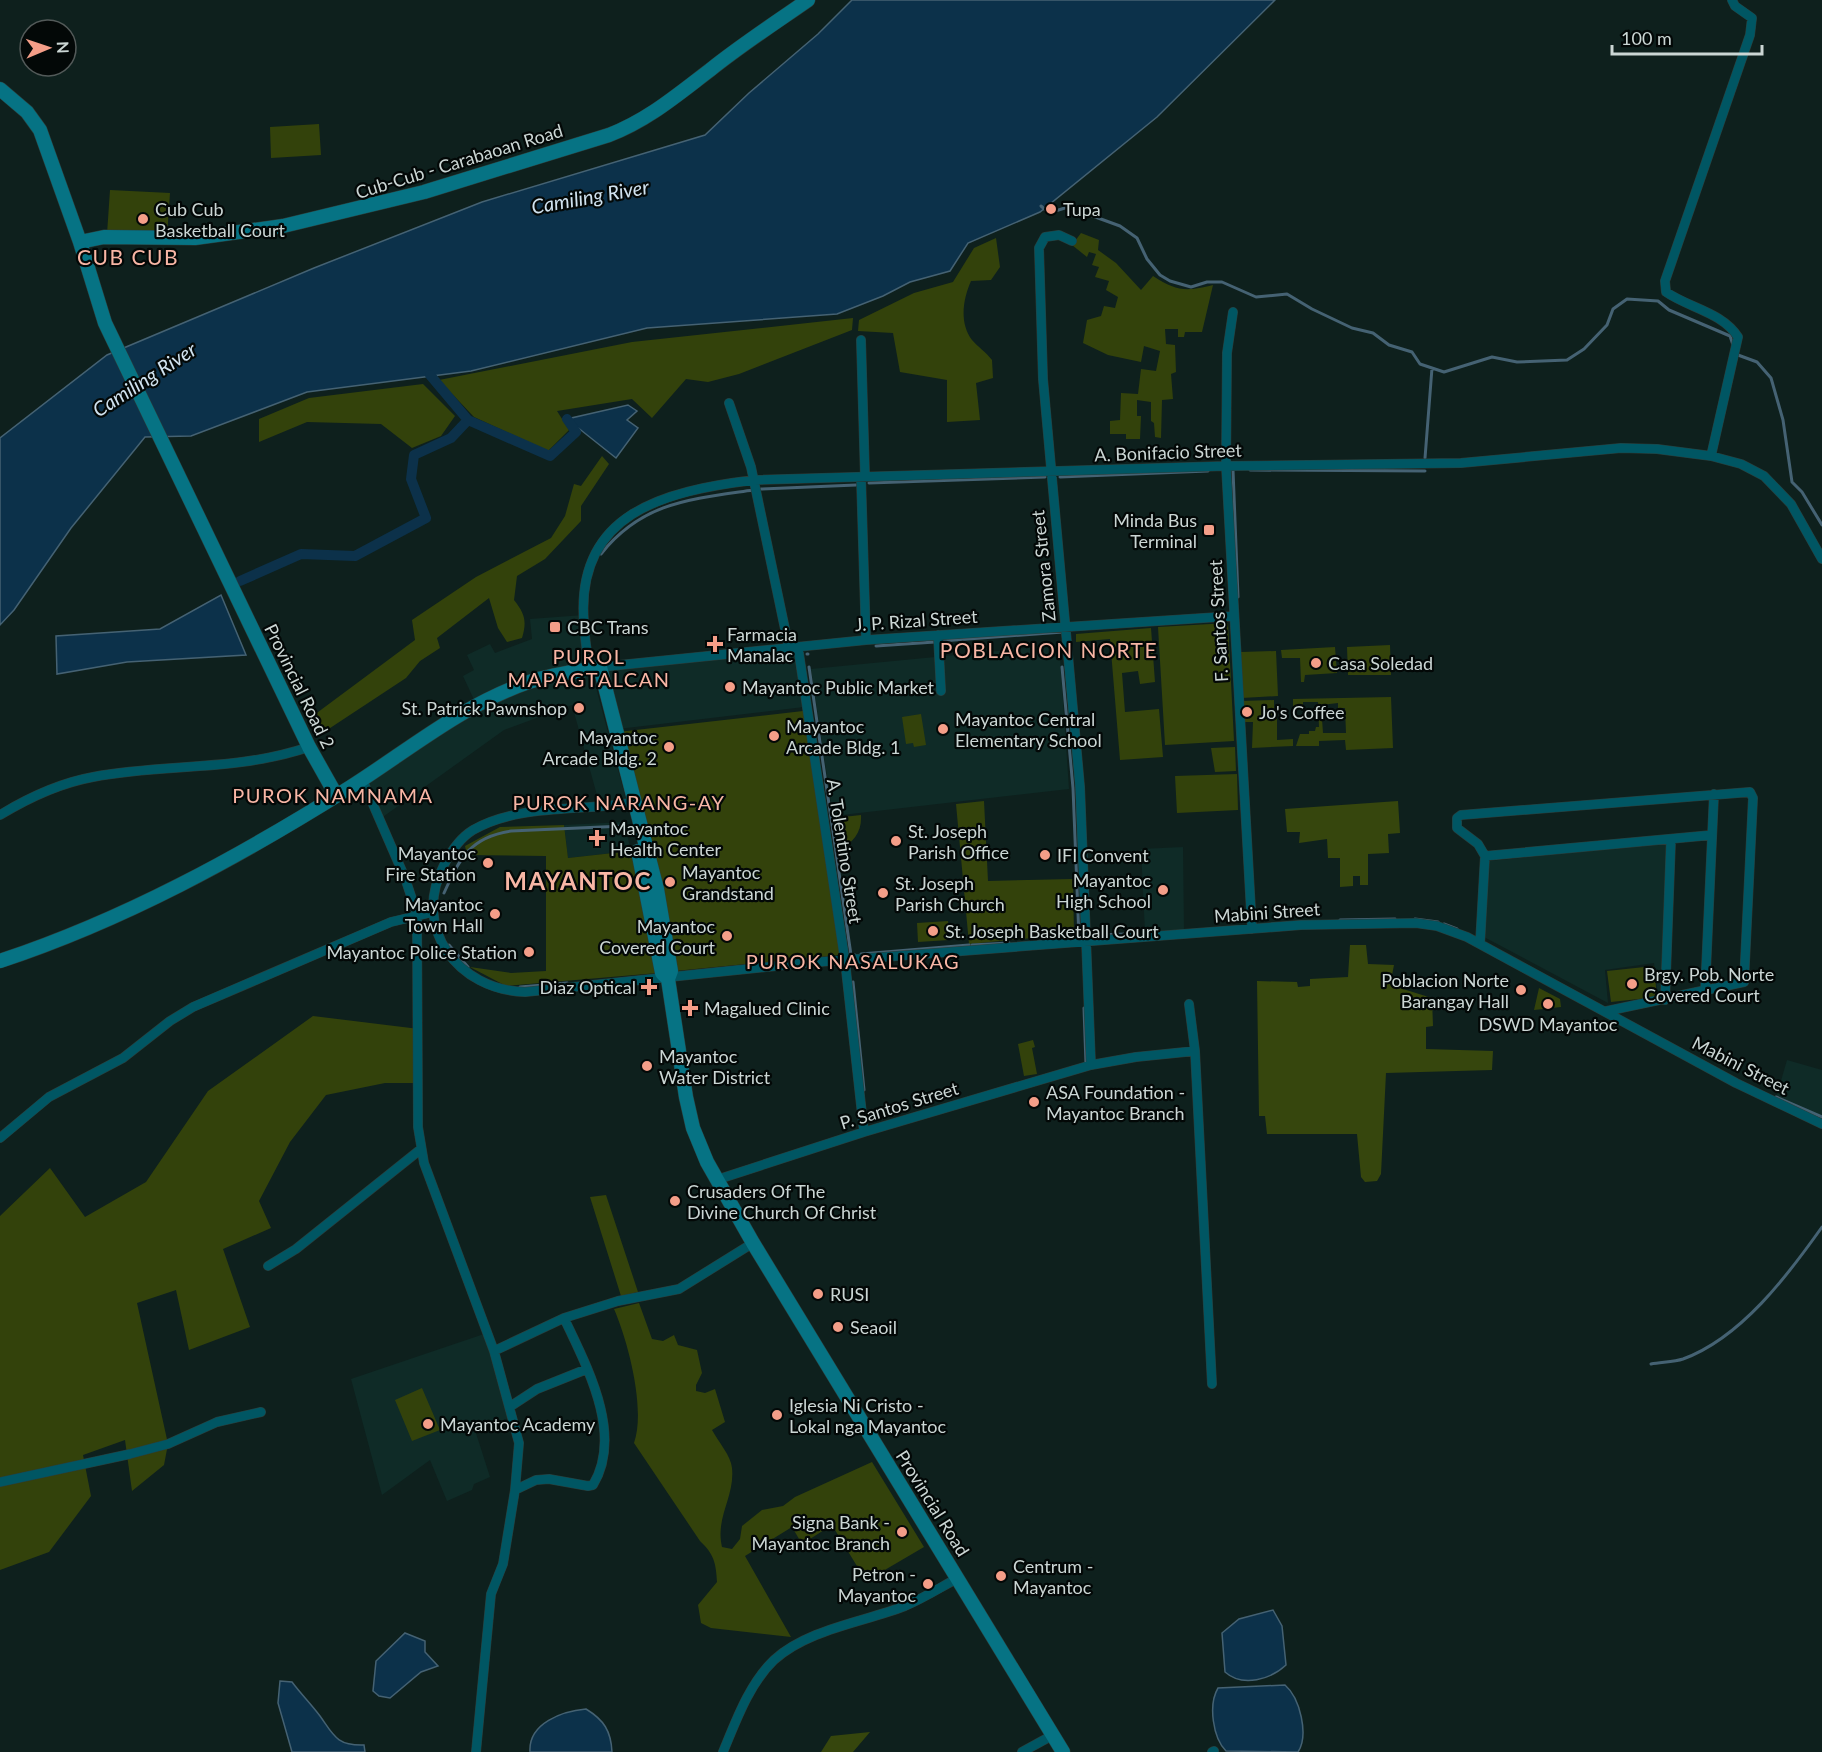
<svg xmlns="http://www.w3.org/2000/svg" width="1822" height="1752" font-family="Lato,sans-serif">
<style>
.built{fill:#0f2b27}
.green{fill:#33420b;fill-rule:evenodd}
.forest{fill:#36460d}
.water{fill:#0c314a;stroke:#456273;stroke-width:1.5}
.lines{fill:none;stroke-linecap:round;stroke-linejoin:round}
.stream{stroke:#456273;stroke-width:3}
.canal{stroke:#0c314a;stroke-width:10}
.street-casing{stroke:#2c3d3a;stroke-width:10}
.secondary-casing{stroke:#2c3d3a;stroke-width:15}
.street{stroke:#005663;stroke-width:9}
.secondary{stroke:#067384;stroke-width:14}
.poi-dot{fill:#f49e88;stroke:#030807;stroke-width:2}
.labels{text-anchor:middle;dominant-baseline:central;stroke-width:4.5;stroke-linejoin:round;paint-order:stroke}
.street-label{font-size:18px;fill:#cbd6d4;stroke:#030807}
.poi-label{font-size:18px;fill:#cbd6d4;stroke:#030807;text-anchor:start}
.water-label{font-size:20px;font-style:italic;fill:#d0e2ef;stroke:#030807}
.neighbourhood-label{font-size:20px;letter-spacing:1.5px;fill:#f8b6a5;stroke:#030807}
.quarter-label{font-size:21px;letter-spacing:1.5px;fill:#f8b6a5;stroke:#030807}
.district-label{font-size:24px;font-weight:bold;letter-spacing:1.5px;fill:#f8b6a5;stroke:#030807}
</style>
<rect width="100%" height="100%" fill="#0e201d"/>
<path class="built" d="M 584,615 L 591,669 L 627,803 L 600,806 L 572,705 L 504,730 L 380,819 L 362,779 L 476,704 L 463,676 L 474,670 L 467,655 L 490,644 L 495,653 L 532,639 L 530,619 Z
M 1048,646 L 1049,657 L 1060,657 L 1069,789 L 833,816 L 811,669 Z
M 797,650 L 804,707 L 618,729 L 603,669 Z
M 624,822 L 631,851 L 568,858 L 564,825 Z
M 1667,843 L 1661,998 L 1658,997 L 1654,963 L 1605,970 L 1608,1003 L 1484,937 L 1488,861 Z
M 1183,847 L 1184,931 L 1145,932 L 1141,849 Z
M 1787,1060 L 1822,1070 L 1822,1116 L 1776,1098 Z
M 484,1334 L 512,1417 L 475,1430 L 490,1477 L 474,1484 L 472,1490 L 447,1501 L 430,1460 L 382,1495 L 351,1379 Z"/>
<path class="green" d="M 319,124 L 321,155 L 271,158 L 270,127 Z
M 110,190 L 170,193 L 167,237 L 107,234 Z
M 1081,233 L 1099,240 L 1098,250 L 1116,263 L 1141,290 L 1153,276 C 1176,291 1186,292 1213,285 L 1202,332 L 1185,332 L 1184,337 L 1178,337 L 1178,329 L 1165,329 L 1166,344 L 1175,345 L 1176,372 L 1171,374 L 1173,399 L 1162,400 L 1161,438 L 1155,437 L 1154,423 L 1151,421 L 1151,402 L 1137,400 L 1137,416 L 1141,416 L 1140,439 L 1126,439 L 1126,434 L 1110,434 L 1110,421 L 1120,420 L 1121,393 L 1138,394 L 1141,369 L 1156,371 L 1160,351 L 1144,346 L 1141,362 L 1108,355 L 1083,343 L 1087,320 L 1101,316 L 1104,306 L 1115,308 L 1118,297 L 1106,290 L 1109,281 L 1095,277 L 1099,267 L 1092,265 L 1096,254 L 1089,252 L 1087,257 L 1072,245 Z
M 996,238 L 1000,267 L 991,280 L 971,281 C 963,299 959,323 972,340 C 978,347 986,352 992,360 L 993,378 L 976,383 L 980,420 L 947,422 L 947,380 L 900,372 L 893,333 L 858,331 L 859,320 L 914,293 L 953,282 L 974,248 Z
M 853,318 L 852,330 L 739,374 L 708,382 L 686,379 L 652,418 L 632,399 L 557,411 L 569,430 L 548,451 L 474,417 L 439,380 L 632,342 Z
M 423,384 L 455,416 L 441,436 L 412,448 L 381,424 L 307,422 L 259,442 L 259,419 L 309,398 Z
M 602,456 L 609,464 L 581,506 L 581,521 L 545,559 L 517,576 L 514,600 C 525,614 527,621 522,638 L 507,642 L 498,628 L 489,598 L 437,638 L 440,648 L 420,661 L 406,678 L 318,736 L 310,718 L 415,640 L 412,620 L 476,577 L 551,538 L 565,516 L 574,484 L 581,486 Z
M 1228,623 L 1234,741 L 1165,745 L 1158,627 Z
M 1151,628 L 1155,682 L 1140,684 L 1138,671 L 1122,673 L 1125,712 L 1159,709 L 1163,757 L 1120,760 L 1110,639 L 1076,642 L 1076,634 Z
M 1390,645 L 1391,675 L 1348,675 L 1347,647 Z
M 1335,647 L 1337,673 L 1305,675 L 1304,682 L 1301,682 L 1300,658 L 1282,658 L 1281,650 Z
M 1276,651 L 1278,696 L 1242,698 L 1241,652 Z
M 1391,697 L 1393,748 L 1346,750 L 1345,740 L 1319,741 L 1319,746 L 1296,746 L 1300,734 L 1309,734 L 1309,731 L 1315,731 L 1316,727 L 1319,727 L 1318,702 L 1303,702 L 1303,707 L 1295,707 L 1293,714 L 1293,699 ZM 1338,703 L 1338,708 L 1345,708 L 1346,733 L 1323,733 L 1321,705 Z
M 1274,700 L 1274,716 L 1277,717 L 1277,740 L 1293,739 L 1293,746 L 1252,748 L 1253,722 L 1243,722 L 1242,701 Z
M 803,711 L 840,955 L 675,971 L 618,732 Z
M 921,714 L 926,745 L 914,747 L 913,743 L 906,744 L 902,717 Z
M 1235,747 L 1236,771 L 1215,772 L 1211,748 Z
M 1237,774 L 1238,810 L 1177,813 L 1175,776 Z
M 984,801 L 988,881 L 1073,879 L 1074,934 L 969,944 L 956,804 Z
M 861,815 C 862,831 854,844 838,848 L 834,818 Z
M 564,825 L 568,858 L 631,851 L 658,973 L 506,986 L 470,967 L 511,973 L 546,971 L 546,856 L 467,855 L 465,846 L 500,827 Z
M 948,921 L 949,940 L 918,942 L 917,923 Z
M 1654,966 L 1657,997 L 1611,1002 L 1607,971 Z
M 1539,988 L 1560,999 L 1561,1007 L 1534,1010 Z
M 313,1016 L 419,1029 L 418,1083 L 385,1083 L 326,1095 L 290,1142 L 259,1201 L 271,1228 L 223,1249 L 250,1327 L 189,1350 L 176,1290 L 137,1303 L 168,1444 L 164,1465 L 132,1491 L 125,1440 L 83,1455 L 91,1496 L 49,1552 L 0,1570 L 0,1216 L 50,1168 L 85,1217 L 146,1182 L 208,1091 Z
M 1033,1040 L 1035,1047 L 1032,1048 L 1037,1074 L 1024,1076 L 1018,1044 Z
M 606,1195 L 638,1292 L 621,1296 L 590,1197 Z
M 639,1303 L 652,1339 L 663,1341 L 674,1335 L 678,1345 L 697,1350 L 702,1373 L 696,1385 L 696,1391 L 705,1393 L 715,1389 L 725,1422 L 712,1430 C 718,1441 731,1456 732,1468 C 735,1497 715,1517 722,1547 L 732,1549 L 740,1539 L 742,1526 L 762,1510 L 783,1506 L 795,1497 L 872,1462 L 924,1547 L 866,1581 L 832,1525 L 802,1544 L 792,1527 L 745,1556 L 791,1637 L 711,1628 L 701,1623 L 698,1605 L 717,1582 C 716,1563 714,1554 700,1541 L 634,1443 C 646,1409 628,1341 614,1309 Z
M 422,1388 L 440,1430 L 412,1441 L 395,1400 Z"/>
<path class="forest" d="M 1398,801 L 1400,833 L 1388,834 L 1389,853 L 1368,854 L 1368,885 L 1360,885 L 1360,876 L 1353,876 L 1353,886 L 1340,887 L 1340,858 L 1328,858 L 1327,839 L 1299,843 L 1300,832 L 1287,832 L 1285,809 Z
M 1350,945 L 1366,945 L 1368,964 L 1394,965 L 1390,985 L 1432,998 L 1433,1026 L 1426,1027 L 1426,1049 L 1493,1051 L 1492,1070 L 1386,1073 L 1381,1174 L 1377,1181 L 1365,1182 L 1361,1177 L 1357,1134 L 1267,1134 L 1265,1116 L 1259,1116 L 1257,981 L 1297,982 L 1298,987 L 1310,986 L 1310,979 L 1348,977 Z
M 870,1732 L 853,1752 L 821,1752 L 831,1736 Z"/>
<path class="water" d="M 852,0 L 1275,0 L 1157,117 L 1040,212 L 968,243 L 950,271 L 910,282 L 883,296 L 837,314 L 647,328 L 471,371 L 307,392 L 191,436 L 145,437 L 71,528 L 14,610 L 0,625 L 0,438 L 107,355 L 314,268 L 482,202 L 705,135 L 749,93 L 818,34 Z
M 628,405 L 637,411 L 627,420 L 638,428 L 616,458 L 567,419 Z
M 221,595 L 246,655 L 127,662 L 57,674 L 56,636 L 160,629 Z
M 1273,1610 L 1282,1626 L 1286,1665 C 1271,1679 1243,1688 1225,1672 L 1222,1633 L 1239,1619 Z
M 405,1633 L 425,1641 L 425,1652 L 438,1666 L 421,1672 L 390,1698 L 379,1696 L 373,1691 L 376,1661 Z
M 280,1681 L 292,1682 C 301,1694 311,1704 320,1716 C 333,1734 336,1746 364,1745 L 365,1752 L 292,1752 L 278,1703 Z
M 1285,1685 C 1300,1698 1309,1735 1298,1752 L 1226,1751 C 1213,1738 1208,1705 1218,1688 Z
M 586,1709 C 604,1720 611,1731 612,1752 L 530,1752 C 528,1723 563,1711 586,1709 Z"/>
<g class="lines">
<path class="stream" d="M 1041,206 L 1049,213 L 1068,207 L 1120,226 L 1137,238 L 1147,259 L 1160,275 L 1170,281 L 1191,287 L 1207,282 L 1222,282 L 1256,297 L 1287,294 L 1312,309 L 1352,328 L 1373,333 L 1389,345 L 1412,352 L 1420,364 L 1444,372 L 1492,357 L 1517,362 L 1567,360 L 1584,349 L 1607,325 L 1613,309 L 1627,299 L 1658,301 L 1669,310 L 1730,336 L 1733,345
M 1738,355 L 1757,362 L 1771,378 L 1783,420 L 1792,482 L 1802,492 L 1822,525
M 1425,458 L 1432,368
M 1233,470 L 1238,597
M 1250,470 L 1425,471
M 1060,477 L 1208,471
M 869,483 L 1045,477
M 761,489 L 856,485
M 601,554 C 642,502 691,499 753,490
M 941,641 L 1063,632
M 876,646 L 935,642
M 807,654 L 808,654
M 809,667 L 851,955 L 855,955
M 1062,667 L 1073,788 L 1079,938
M 444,893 C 460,858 470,837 511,831 L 624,826
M 1415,919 L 1438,922
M 1340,920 L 1395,919
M 1444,924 L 1457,929
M 1092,935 L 1128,934
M 449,945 L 468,967
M 972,945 L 1009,943
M 861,954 L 969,945
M 853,982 L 864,1090
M 520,987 L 567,983
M 1084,1008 L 1086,1064
M 1776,1097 L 1822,1117
M 1651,1364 C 1661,1362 1674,1362 1683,1359 C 1741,1338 1788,1275 1822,1227"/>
<path class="canal" d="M 468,420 L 550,456 L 576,432 L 567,419
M 240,581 L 301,554 L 355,556 L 426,518 L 411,479 L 414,455 L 451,438 L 468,420 L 430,375"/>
<defs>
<path id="street" d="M 1072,241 L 1059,235 L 1045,237 L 1039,248 L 1043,379 L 1080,787 L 1091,1065
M 1233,312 L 1227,353 L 1226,466 L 1252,929
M 861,340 L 865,476
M 729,403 L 751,467 L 789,648
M 1711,456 L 1738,337 C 1722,312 1689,308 1666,292 L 1665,281 L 1750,35 L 1752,18 L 1735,6 L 1732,0
M 861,477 L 866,640
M 938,635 L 941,691
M 798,647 L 845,961 L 864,1132
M 597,664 L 600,667 L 866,640 L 1234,616
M 591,669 C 586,654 585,639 584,623 C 575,513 664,491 754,480 L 1226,466 L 1461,463 L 1621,448 L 1657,449 L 1711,456 L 1741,464 L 1764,476 L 1791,504 L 1822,559
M 362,779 L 405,878 L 417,914 L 418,1127 L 424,1163 L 494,1351 L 564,1318 L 618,1301 L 679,1289 L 753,1243
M 635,802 C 583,812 520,803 473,830 C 460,838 451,851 444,865 C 411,928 458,990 525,992 L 805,963 L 1301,925 L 1416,923 L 1437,926 L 1467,937 L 1736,1083 L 1822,1124
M 0,815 C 28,798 60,783 93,777 C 167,763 234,772 309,747
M 1485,856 L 1712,835
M 1480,944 L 1485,856 L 1478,844 L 1457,828 L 1457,818 L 1461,815 L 1750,792 L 1753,798 L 1744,982 L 1607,1011
M 1705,992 L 1714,794
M 1665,1000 L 1671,839
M 1189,1004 L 1195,1051 L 1212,1384
M 0,1138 L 49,1097 L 123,1058 L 170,1021 L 193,1007 L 391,922 L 433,912
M 716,1180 L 864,1132 L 1091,1065 L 1136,1057 L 1195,1051
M 268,1266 L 296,1249 L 421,1149
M 511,1406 L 537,1389 L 587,1369
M 0,1482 L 130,1454 L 168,1444 L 217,1422 L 261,1412
M 515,1490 L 536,1480 L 549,1479 L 588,1486 L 593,1485 C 624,1434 586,1365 564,1318
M 476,1752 L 491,1594 L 503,1564 L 515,1490 L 519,1443 L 494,1351
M 723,1752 C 736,1721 749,1684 774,1660 C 808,1629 864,1622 905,1606 C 924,1598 941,1587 958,1578
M 1022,1752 L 1053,1735
M 1212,1752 L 1214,1751"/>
<path id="secondary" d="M 0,89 L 27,112 L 40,130 L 80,242 L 105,323 L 309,747 L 336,795
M 80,242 L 104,237 L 195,238 L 283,226 L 424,192 L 609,135 C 648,120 677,95 710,70 C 741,45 775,23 808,0
M 638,851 L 662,973 L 668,979
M 0,961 C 124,920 239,857 349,788 C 409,750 462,705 529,682 C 552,674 577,672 600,667 L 657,889 L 671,971 L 668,979 L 686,1097 L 693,1128 L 707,1162 L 753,1243 L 1063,1752"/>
</defs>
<use href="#street" class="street-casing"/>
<use href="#secondary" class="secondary-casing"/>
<use href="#street" class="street"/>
<use href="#secondary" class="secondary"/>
</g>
<g class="poi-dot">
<circle cx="1051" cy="209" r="6"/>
<circle cx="143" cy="219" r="6"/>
<rect x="1203" y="524" width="12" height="12" rx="3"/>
<rect x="549" y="621" width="12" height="12" rx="3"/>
<path d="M712 635h6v6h6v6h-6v6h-6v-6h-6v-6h6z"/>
<circle cx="1316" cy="663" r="6"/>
<circle cx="730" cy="687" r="6"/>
<circle cx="579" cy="708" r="6"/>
<circle cx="1247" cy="712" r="6"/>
<circle cx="943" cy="729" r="6"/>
<circle cx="774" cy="736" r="6"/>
<circle cx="669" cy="747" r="6"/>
<path d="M594 829h6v6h6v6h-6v6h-6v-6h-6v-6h6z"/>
<circle cx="896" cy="841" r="6"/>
<circle cx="1045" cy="855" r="6"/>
<circle cx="488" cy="863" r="6"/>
<circle cx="670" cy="882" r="6"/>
<circle cx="1163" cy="890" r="6"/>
<circle cx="883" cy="893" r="6"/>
<circle cx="495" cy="914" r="6"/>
<circle cx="933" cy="931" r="6"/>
<circle cx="727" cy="936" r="6"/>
<circle cx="529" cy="952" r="6"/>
<circle cx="1632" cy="984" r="6"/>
<path d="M646 978h6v6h6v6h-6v6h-6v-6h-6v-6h6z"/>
<circle cx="1521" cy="990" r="6"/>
<circle cx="1548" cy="1004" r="6"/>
<path d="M687 999h6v6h6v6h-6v6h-6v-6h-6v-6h6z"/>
<circle cx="647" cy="1066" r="6"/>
<circle cx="1034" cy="1102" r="6"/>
<circle cx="675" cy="1201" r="6"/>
<circle cx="818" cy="1294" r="6"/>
<circle cx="838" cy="1327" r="6"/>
<circle cx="777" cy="1415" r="6"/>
<circle cx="428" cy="1424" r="6"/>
<circle cx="902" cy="1532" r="6"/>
<circle cx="1001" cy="1576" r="6"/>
<circle cx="928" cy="1584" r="6"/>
</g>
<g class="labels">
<g class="street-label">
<text transform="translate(459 161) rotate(-17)">Cub-Cub - Carabaoan Road</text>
<text transform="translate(1168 452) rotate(-2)">A. Bonifacio Street</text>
<text transform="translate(1043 566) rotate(-96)">Zamora Street</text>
<text transform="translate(916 620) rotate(-4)">J. P. Rizal Street</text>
<text transform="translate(1218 621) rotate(-93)">F. Santos Street</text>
<text transform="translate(300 686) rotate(64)">Provincial Road 2</text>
<text transform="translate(845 851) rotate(81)">A. Tolentino Street</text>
<text transform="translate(1267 912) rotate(-4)">Mabini Street</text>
<text transform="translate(1741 1065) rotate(27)">Mabini Street</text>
<text transform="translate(899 1105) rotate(-17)">P. Santos Street</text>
<text transform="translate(933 1503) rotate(58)">Provincial Road</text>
</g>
<g class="poi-label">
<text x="155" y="209">Cub Cub<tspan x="155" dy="21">Basketball Court</tspan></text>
<text x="1063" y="209">Tupa</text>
<text x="1197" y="520" text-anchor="end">Minda Bus<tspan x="1197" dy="21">Terminal</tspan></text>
<text x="567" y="627">CBC Trans</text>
<text x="727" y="634">Farmacia<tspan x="727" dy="21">Manalac</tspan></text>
<text x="1328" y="663">Casa Soledad</text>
<text x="742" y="687">Mayantoc Public Market</text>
<text x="567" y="708" text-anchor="end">St. Patrick Pawnshop</text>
<text x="1259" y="712">Jo's Coffee</text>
<text x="955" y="719">Mayantoc Central<tspan x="955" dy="21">Elementary School</tspan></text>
<text x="786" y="726">Mayantoc<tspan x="786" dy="21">Arcade Bldg. 1</tspan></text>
<text x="657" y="737" text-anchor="end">Mayantoc<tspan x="657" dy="21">Arcade Bldg. 2</tspan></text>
<text x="610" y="828">Mayantoc<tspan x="610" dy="21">Health Center</tspan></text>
<text x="908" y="831">St. Joseph<tspan x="908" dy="21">Parish Office</tspan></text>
<text x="476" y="853" text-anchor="end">Mayantoc<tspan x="476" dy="21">Fire Station</tspan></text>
<text x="1057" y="855">IFI Convent</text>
<text x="682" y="872">Mayantoc<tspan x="682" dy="21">Grandstand</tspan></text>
<text x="1151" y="880" text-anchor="end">Mayantoc<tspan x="1151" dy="21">High School</tspan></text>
<text x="895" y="883">St. Joseph<tspan x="895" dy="21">Parish Church</tspan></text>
<text x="483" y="904" text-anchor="end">Mayantoc<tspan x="483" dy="21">Town Hall</tspan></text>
<text x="715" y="926" text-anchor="end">Mayantoc<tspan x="715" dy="21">Covered Court</tspan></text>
<text x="945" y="931">St. Joseph Basketball Court</text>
<text x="517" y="952" text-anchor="end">Mayantoc Police Station</text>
<text x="1644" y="974">Brgy. Pob. Norte<tspan x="1644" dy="21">Covered Court</tspan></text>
<text x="1509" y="980" text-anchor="end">Poblacion Norte<tspan x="1509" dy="21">Barangay Hall</tspan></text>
<text x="636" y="987" text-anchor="end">Diaz Optical</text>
<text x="704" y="1008">Magalued Clinic</text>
<text x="1548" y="1024" text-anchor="middle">DSWD Mayantoc</text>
<text x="659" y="1056">Mayantoc<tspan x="659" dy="21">Water District</tspan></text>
<text x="1046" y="1092">ASA Foundation -<tspan x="1046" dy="21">Mayantoc Branch</tspan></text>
<text x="687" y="1191">Crusaders Of The<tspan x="687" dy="21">Divine Church Of Christ</tspan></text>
<text x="830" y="1294">RUSI</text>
<text x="850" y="1327">Seaoil</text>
<text x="789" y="1405">Iglesia Ni Cristo -<tspan x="789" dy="21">Lokal nga Mayantoc</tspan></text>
<text x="440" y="1424">Mayantoc Academy</text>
<text x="890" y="1522" text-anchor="end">Signa Bank -<tspan x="890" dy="21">Mayantoc Branch</tspan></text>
<text x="1013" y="1566">Centrum -<tspan x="1013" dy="21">Mayantoc</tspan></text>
<text x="916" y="1574" text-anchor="end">Petron -<tspan x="916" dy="21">Mayantoc</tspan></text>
</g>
<g class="water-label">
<text transform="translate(590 196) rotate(-10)">Camiling River</text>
<text transform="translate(144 379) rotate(-33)">Camiling River</text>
</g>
<g class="neighbourhood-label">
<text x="589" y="656">PUROL<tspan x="589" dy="23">MAPAGTALCAN</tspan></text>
<text x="333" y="795">PUROK NAMNAMA</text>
<text x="619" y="802">PUROK NARANG-AY</text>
<text x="853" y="961">PUROK NASALUKAG</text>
</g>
<g class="quarter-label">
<text x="128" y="256">CUB CUB</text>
<text x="1049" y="649">POBLACION NORTE</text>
</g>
<g class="district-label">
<text x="578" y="880">MAYANTOC</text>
</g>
</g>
<g transform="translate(48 48) rotate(88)"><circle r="28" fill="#030807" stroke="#535a59" stroke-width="1.5"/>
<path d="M0-4.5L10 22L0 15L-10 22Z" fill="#f49e88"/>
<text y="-9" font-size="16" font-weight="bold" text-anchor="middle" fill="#cbd6d4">N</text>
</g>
<path d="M1612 45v9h150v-9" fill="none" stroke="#cbd6d4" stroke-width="3"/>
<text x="1621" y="45" font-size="18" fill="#cbd6d4" stroke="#030807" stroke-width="4.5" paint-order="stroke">100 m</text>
</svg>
